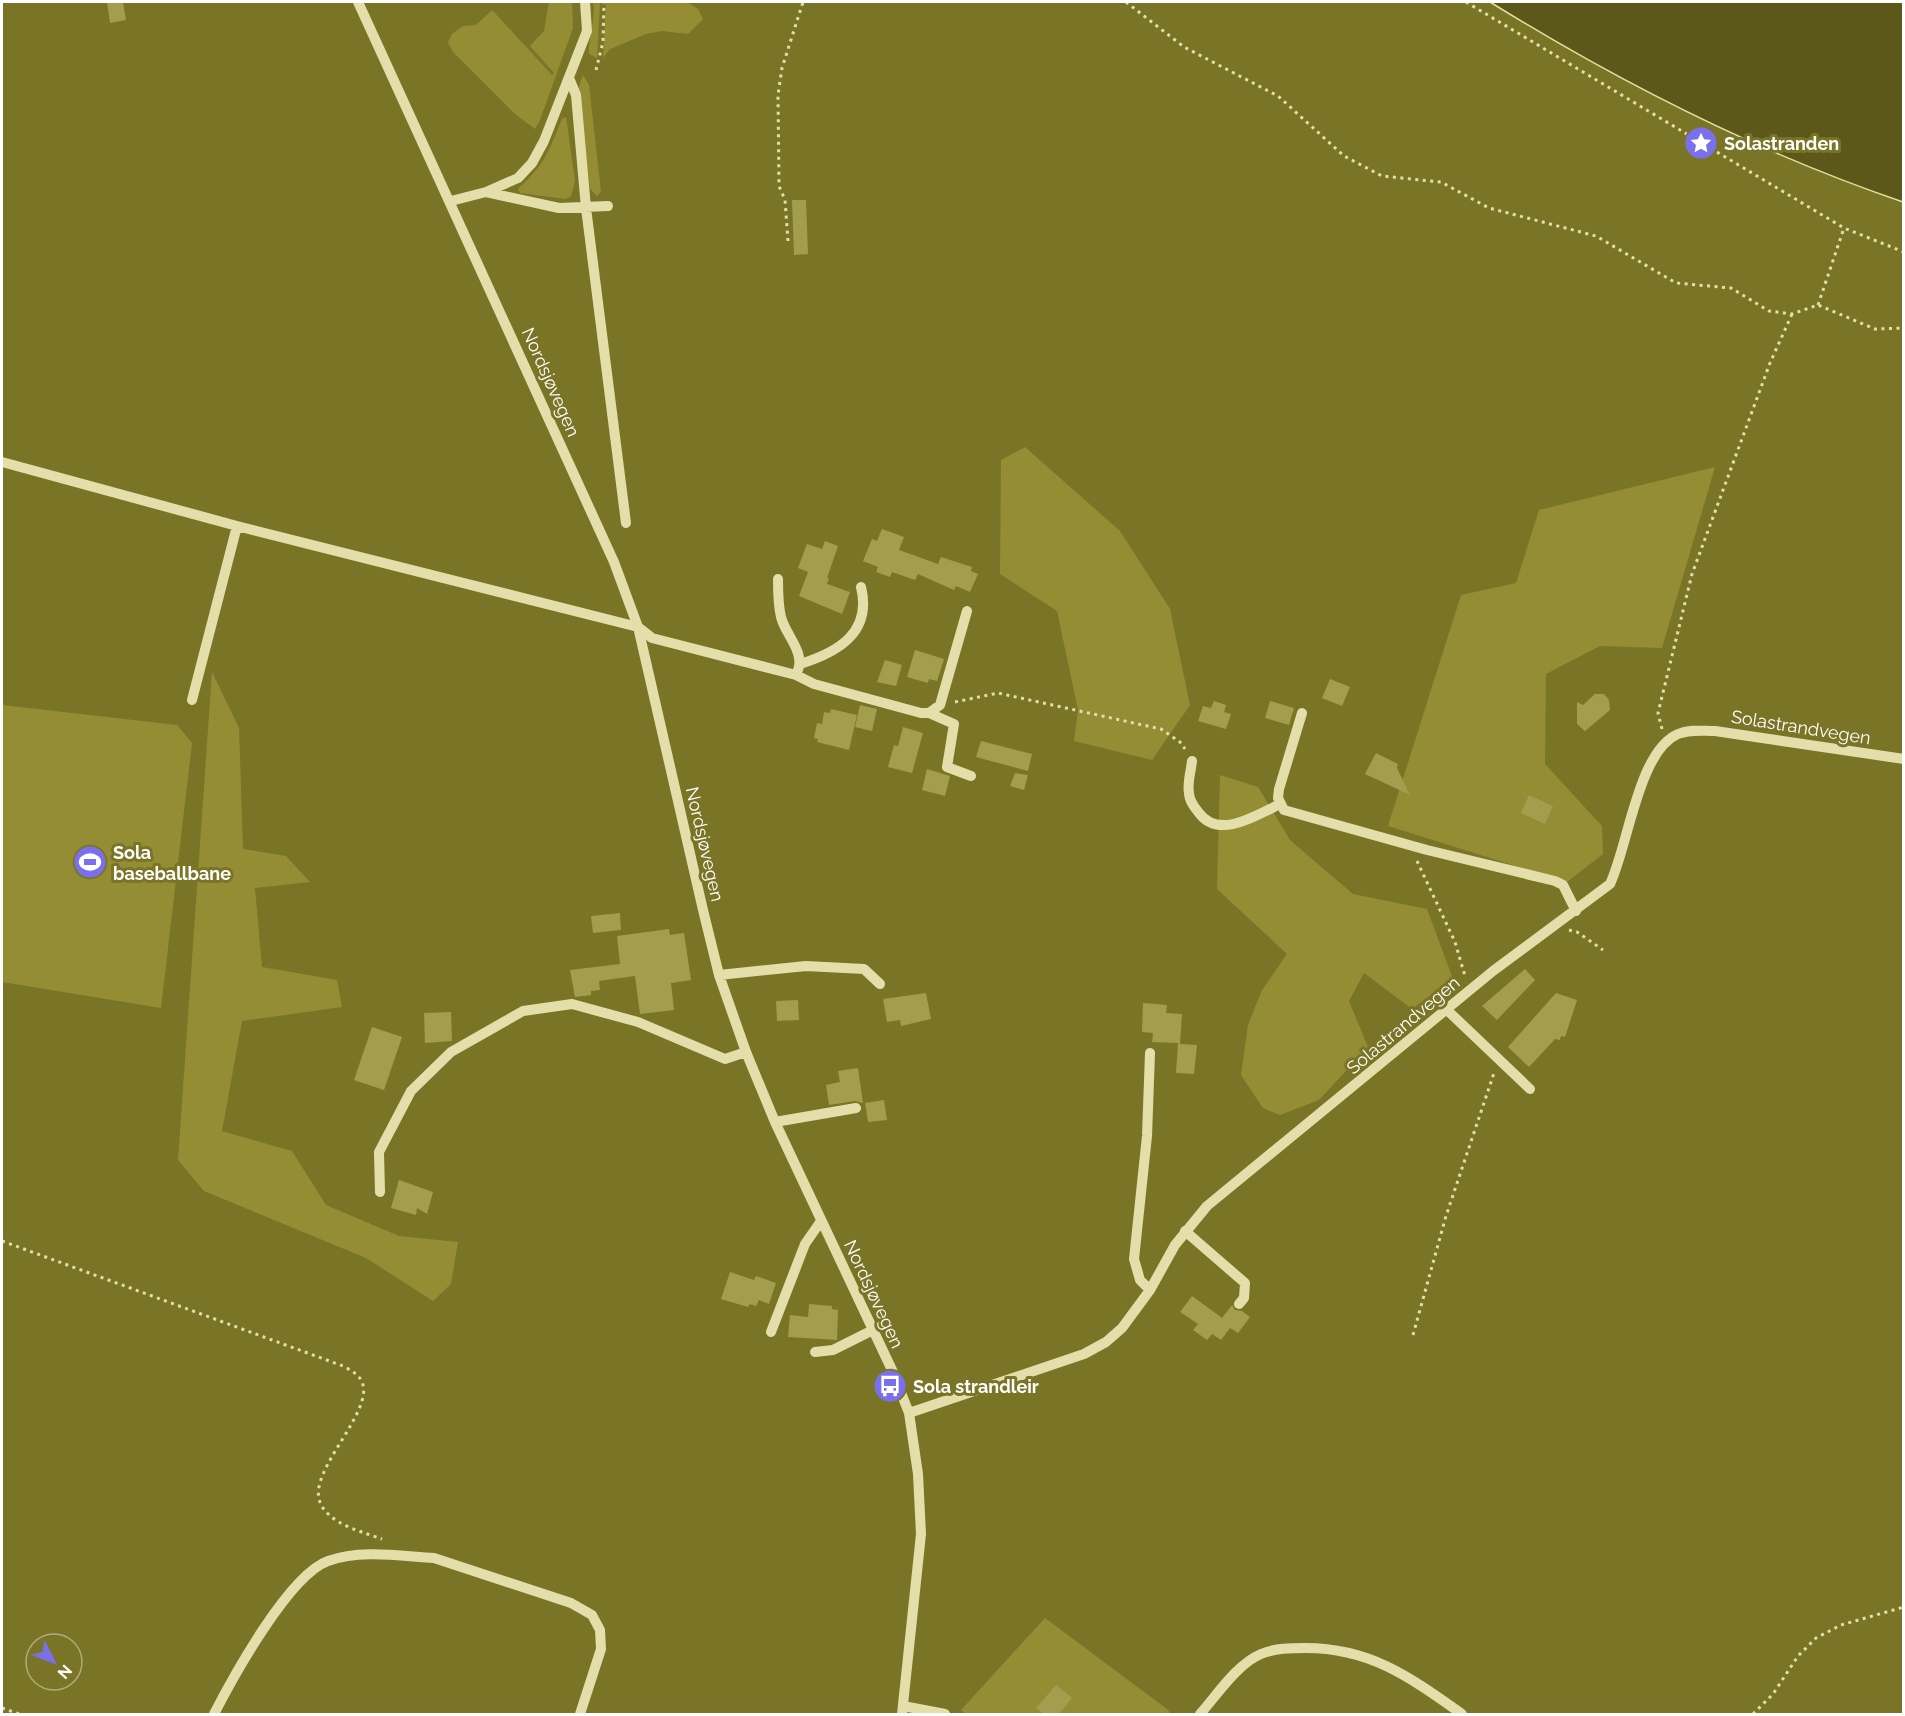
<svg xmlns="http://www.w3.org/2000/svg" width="1905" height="1716" font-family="Raleway,sans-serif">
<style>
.green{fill:#948d34}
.water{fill:#5b581a;stroke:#e4de9e;stroke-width:1.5}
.building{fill:#a39d4e}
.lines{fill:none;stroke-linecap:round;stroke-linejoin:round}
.path{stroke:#e4dfaa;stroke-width:3;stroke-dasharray:3 4.5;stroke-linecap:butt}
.minor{stroke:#e4dfaa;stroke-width:10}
.labels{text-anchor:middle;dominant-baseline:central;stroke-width:6;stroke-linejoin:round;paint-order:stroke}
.poi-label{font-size:18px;font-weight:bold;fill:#fff;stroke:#7a7526;text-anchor:start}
.street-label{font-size:18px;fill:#fff;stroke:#7a7526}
</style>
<rect width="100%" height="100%" fill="#7a7526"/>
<path class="green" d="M 549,2 L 572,2 L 573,28 L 540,120 L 535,129 L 515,114 L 453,52 L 448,42 L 452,34 L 463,26 L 476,25 L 492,10 L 552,75 L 554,73 L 530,46 L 544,31 Z
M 593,2 L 600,2 L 597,58 L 589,54 C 588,37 596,20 593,2 Z
M 606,2 L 689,3 L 698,9 L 703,19 L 688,34 L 662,31 L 646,34 L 610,49 L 603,58 Z
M 583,75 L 589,85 L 601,192 L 597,196 L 590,189 L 578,89 Z
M 566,117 L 575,181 L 571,196 L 566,199 L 520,193 L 518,189 C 545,164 548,153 562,119 Z
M 1025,447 L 1120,531 L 1170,609 L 1190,705 L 1152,760 L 1074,741 L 1078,710 L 1057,611 L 1000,574 L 1001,460 Z
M 1715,467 L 1662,648 L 1600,646 L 1546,674 L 1545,764 L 1602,826 L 1603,854 L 1567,882 L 1388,826 L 1461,595 L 1516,583 L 1539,510 Z
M 212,672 L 239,728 L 243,849 L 286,856 L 310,882 L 255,888 L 262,967 L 337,980 L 342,1007 L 242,1021 L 222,1131 L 292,1151 L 326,1205 L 399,1236 L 458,1242 L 451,1284 L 433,1301 L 366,1258 L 204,1191 L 178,1160 Z
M 2,705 L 177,725 L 192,743 L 161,1008 L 2,982 Z
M 1220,775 L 1258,787 L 1290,840 L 1353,894 L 1427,909 L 1453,979 L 1412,1009 L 1364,973 L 1349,1001 L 1368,1047 L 1319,1100 L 1280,1115 L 1263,1108 L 1241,1075 L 1248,1025 L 1262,990 L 1287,954 L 1217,889 Z
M 1045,1618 L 1167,1709 L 1171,1714 L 966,1714 L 961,1710 Z"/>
<path class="water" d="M 1490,2 L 1903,2 L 1903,202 C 1759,153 1619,82 1490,2 Z"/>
<path class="building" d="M 107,2 L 123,2 L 126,20 L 110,23 Z
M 792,200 L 806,200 L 808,254 L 794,255 Z
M 882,529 L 904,537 L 899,550 L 938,564 L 941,557 L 972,567 L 971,571 L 978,574 L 970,592 L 956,586 L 954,590 L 918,574 L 915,580 L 892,572 L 890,577 L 876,572 L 878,567 L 863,561 L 872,539 L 877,541 Z
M 825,541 L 838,546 L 827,578 L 829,578 L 827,584 L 850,592 L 842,614 L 799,596 L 808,572 L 798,568 L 807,544 L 822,549 Z
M 915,650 L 944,659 L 937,681 L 929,679 L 928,683 L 907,677 Z
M 885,660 L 902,665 L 896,686 L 877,682 Z
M 1330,679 L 1350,687 L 1342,706 L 1322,698 Z
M 1595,694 L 1604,694 L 1609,700 L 1610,710 L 1585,731 L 1577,724 L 1577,702 L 1583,705 Z
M 1214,701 L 1226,705 L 1224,712 L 1231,714 L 1226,729 L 1198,721 L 1203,706 L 1211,708 Z
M 1270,701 L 1294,708 L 1289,725 L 1265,718 Z
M 860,705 L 877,709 L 872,731 L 855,727 Z
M 831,709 L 857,715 L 849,750 L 817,742 L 818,739 L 814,738 L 817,723 L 822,724 L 824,712 L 830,713 Z
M 903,727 L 923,733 L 912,773 L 888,767 L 894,745 L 898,746 Z
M 981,741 L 1032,754 L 1028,771 L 976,757 Z
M 1376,753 L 1398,764 L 1397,768 L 1410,795 L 1365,774 Z
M 927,769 L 950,776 L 945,796 L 922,790 Z
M 1015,773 L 1028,775 L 1024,790 L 1010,786 Z
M 1529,795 L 1553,806 L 1545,824 L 1521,813 Z
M 620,913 L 621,930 L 593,933 L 591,916 Z
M 669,929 L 670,935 L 684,933 L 691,980 L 671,983 L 674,1010 L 640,1014 L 635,976 L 599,981 L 600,990 L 591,991 L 591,995 L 575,997 L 570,970 L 620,964 L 617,936 Z
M 1525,969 L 1535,980 L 1497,1020 L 1482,1006 Z
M 926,993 L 931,1019 L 901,1026 L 900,1020 L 887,1022 L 883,999 Z
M 1556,993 L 1577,1000 L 1565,1037 L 1561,1036 L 1560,1040 L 1555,1039 L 1529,1067 L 1508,1047 Z
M 798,1000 L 799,1020 L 777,1021 L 776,1001 Z
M 1143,1003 L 1167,1005 L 1166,1013 L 1182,1014 L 1180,1044 L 1197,1045 L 1194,1074 L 1176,1073 L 1178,1043 L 1152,1042 L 1153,1033 L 1142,1032 Z
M 451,1012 L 452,1041 L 425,1043 L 424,1013 Z
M 372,1027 L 402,1037 L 384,1090 L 354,1080 Z
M 858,1068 L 863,1103 L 855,1101 L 829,1105 L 826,1085 L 840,1082 L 838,1071 Z
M 884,1100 L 887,1120 L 868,1122 L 865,1103 Z
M 399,1180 L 433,1192 L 427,1214 L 417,1208 L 416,1215 L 391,1208 Z
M 730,1272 L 754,1280 L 756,1276 L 776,1283 L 769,1304 L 759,1300 L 756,1306 L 750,1304 L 748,1307 L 721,1299 Z
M 1192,1296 L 1222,1318 L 1232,1305 L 1235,1310 L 1242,1311 L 1250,1317 L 1238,1333 L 1230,1328 L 1221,1340 L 1212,1334 L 1207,1340 L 1193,1330 L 1198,1324 L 1180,1312 Z
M 809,1304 L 832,1306 L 832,1309 L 838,1310 L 837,1340 L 788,1337 L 790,1315 L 808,1317 Z
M 1056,1685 L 1072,1698 L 1059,1714 L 1044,1714 L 1036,1708 Z"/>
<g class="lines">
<path class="path" d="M 1126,2 L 1184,47 L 1278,96 L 1344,156 L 1382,176 L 1441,182 L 1489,208 L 1596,236 L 1676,283 L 1731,288 L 1769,311 L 1792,314 L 1818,305 L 1875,329 L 1904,328
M 1466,2 L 1844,228 L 1904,252
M 596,70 L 603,42 L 604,2
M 788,241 L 785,200 L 779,186 L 778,95 L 782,68 L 803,2
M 1818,305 L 1844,228
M 955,702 L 998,693 L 1161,729 L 1180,742 L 1185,749
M 1662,729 L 1658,713 L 1692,574 L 1770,363 L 1792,314
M 1417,861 L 1455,942 L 1465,976
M 1569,930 L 1577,932 L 1603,950
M 2,1241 L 343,1366 C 350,1370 357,1373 361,1380 C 378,1409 307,1470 320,1502 C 328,1524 363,1532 382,1539
M 1413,1335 L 1446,1216 L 1494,1073
M 2,1708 L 19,1714
M 1753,1714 L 1773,1694 L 1798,1656 L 1816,1638 L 1841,1625 L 1904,1607"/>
<path class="minor" d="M 358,2 L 614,562 L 638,627 L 703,910 L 719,975 L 746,1052 L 775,1122 L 892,1370 L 909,1413 L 918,1474 L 921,1534 L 902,1714
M 569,78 L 576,95 L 586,208 L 626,523
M 486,192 L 559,208 L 608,206
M 451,201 L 486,192 L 518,178 L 532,163 L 544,141 L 587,31 L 585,2
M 2,462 L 237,526 L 638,627 L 652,638 L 796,675 L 814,684 L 921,713 L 929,713 L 940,705 L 967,611
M 778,579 C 778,592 778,605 781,617 C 785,634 805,652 798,670
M 800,664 C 839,652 872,632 861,587
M 192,700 L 237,526
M 929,713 L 954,724 L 947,767 L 971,776
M 1302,713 L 1279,789 L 1278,798 L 1284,810 L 1427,850 L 1555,881 L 1563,885 L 1576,911
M 1192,761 C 1191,771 1187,783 1189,793 C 1189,801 1195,808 1199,813 C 1219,840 1257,815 1280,804
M 719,975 L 806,966 L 864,969 L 880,984
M 1447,1010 L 1530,1089
M 775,1122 L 856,1108
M 380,1192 L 379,1152 L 411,1091 L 451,1052 L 523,1011 L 572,1004 L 638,1022 L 725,1059 L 746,1052
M 1185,1231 L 1245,1283 L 1244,1298 L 1239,1304
M 1150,1290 L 1140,1280 L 1134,1259 L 1147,1136 L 1150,1053
M 771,1332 L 805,1244 L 821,1221
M 815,1352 L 833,1350 L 873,1330
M 909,1413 L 1084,1354 L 1106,1342 L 1122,1328 L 1150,1290 L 1175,1245 L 1207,1206 L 1493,971 L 1610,884 C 1628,847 1638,751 1678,734 C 1690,729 1702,731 1715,731 L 1904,759
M 903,1706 L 945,1714
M 214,1714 C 233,1677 289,1575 328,1561 C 361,1549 400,1556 434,1558 L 571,1603 L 592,1615 L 600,1630 L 601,1649 L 580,1714
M 1200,1714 C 1217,1695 1237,1664 1261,1654 C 1275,1648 1291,1648 1306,1648 C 1371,1648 1411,1678 1462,1714"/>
</g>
<defs>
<symbol id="sight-disc" viewBox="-11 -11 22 22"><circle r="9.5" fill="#7a6fec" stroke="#7a7526"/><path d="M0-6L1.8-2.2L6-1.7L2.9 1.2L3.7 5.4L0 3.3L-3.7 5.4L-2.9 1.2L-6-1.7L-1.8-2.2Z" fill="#fff"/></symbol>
<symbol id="stadium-disc" viewBox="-11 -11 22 22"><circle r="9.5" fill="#7a6fec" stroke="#7a7526"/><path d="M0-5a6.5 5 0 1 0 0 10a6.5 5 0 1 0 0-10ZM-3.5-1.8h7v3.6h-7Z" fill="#fff"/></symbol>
<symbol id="bus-disc" viewBox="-11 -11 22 22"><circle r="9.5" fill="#7a6fec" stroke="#7a7526"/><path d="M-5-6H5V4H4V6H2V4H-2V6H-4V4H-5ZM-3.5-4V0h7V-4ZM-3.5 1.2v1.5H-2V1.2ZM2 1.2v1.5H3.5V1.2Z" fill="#fff"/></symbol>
</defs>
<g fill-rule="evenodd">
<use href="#sight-disc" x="1682" y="124" width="38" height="38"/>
<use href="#stadium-disc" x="71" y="843" width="38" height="38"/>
<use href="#bus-disc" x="871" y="1367" width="38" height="38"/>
</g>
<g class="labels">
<g class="poi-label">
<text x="1724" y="143">Solastranden</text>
<text x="113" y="852">Sola<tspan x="113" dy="21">baseballbane</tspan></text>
<text x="913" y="1386">Sola strandleir</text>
</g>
<g class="street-label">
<text transform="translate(551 382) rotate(66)">Nordsjøvegen</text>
<text transform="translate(1801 727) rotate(9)">Solastrandvegen</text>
<text transform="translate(705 844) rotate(77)">Nordsjøvegen</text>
<text transform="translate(1403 1025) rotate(-40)">Solastrandvegen</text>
<text transform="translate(874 1294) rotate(65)">Nordsjøvegen</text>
</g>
</g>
<rect width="1905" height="1716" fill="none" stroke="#ffffff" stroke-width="6"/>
<g transform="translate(54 1662) rotate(132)"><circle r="28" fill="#7a7526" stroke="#afac7d" stroke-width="1.5"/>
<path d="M0-4.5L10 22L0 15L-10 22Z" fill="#7a6fec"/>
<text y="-9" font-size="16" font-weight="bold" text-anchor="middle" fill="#ffffff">N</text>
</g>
</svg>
